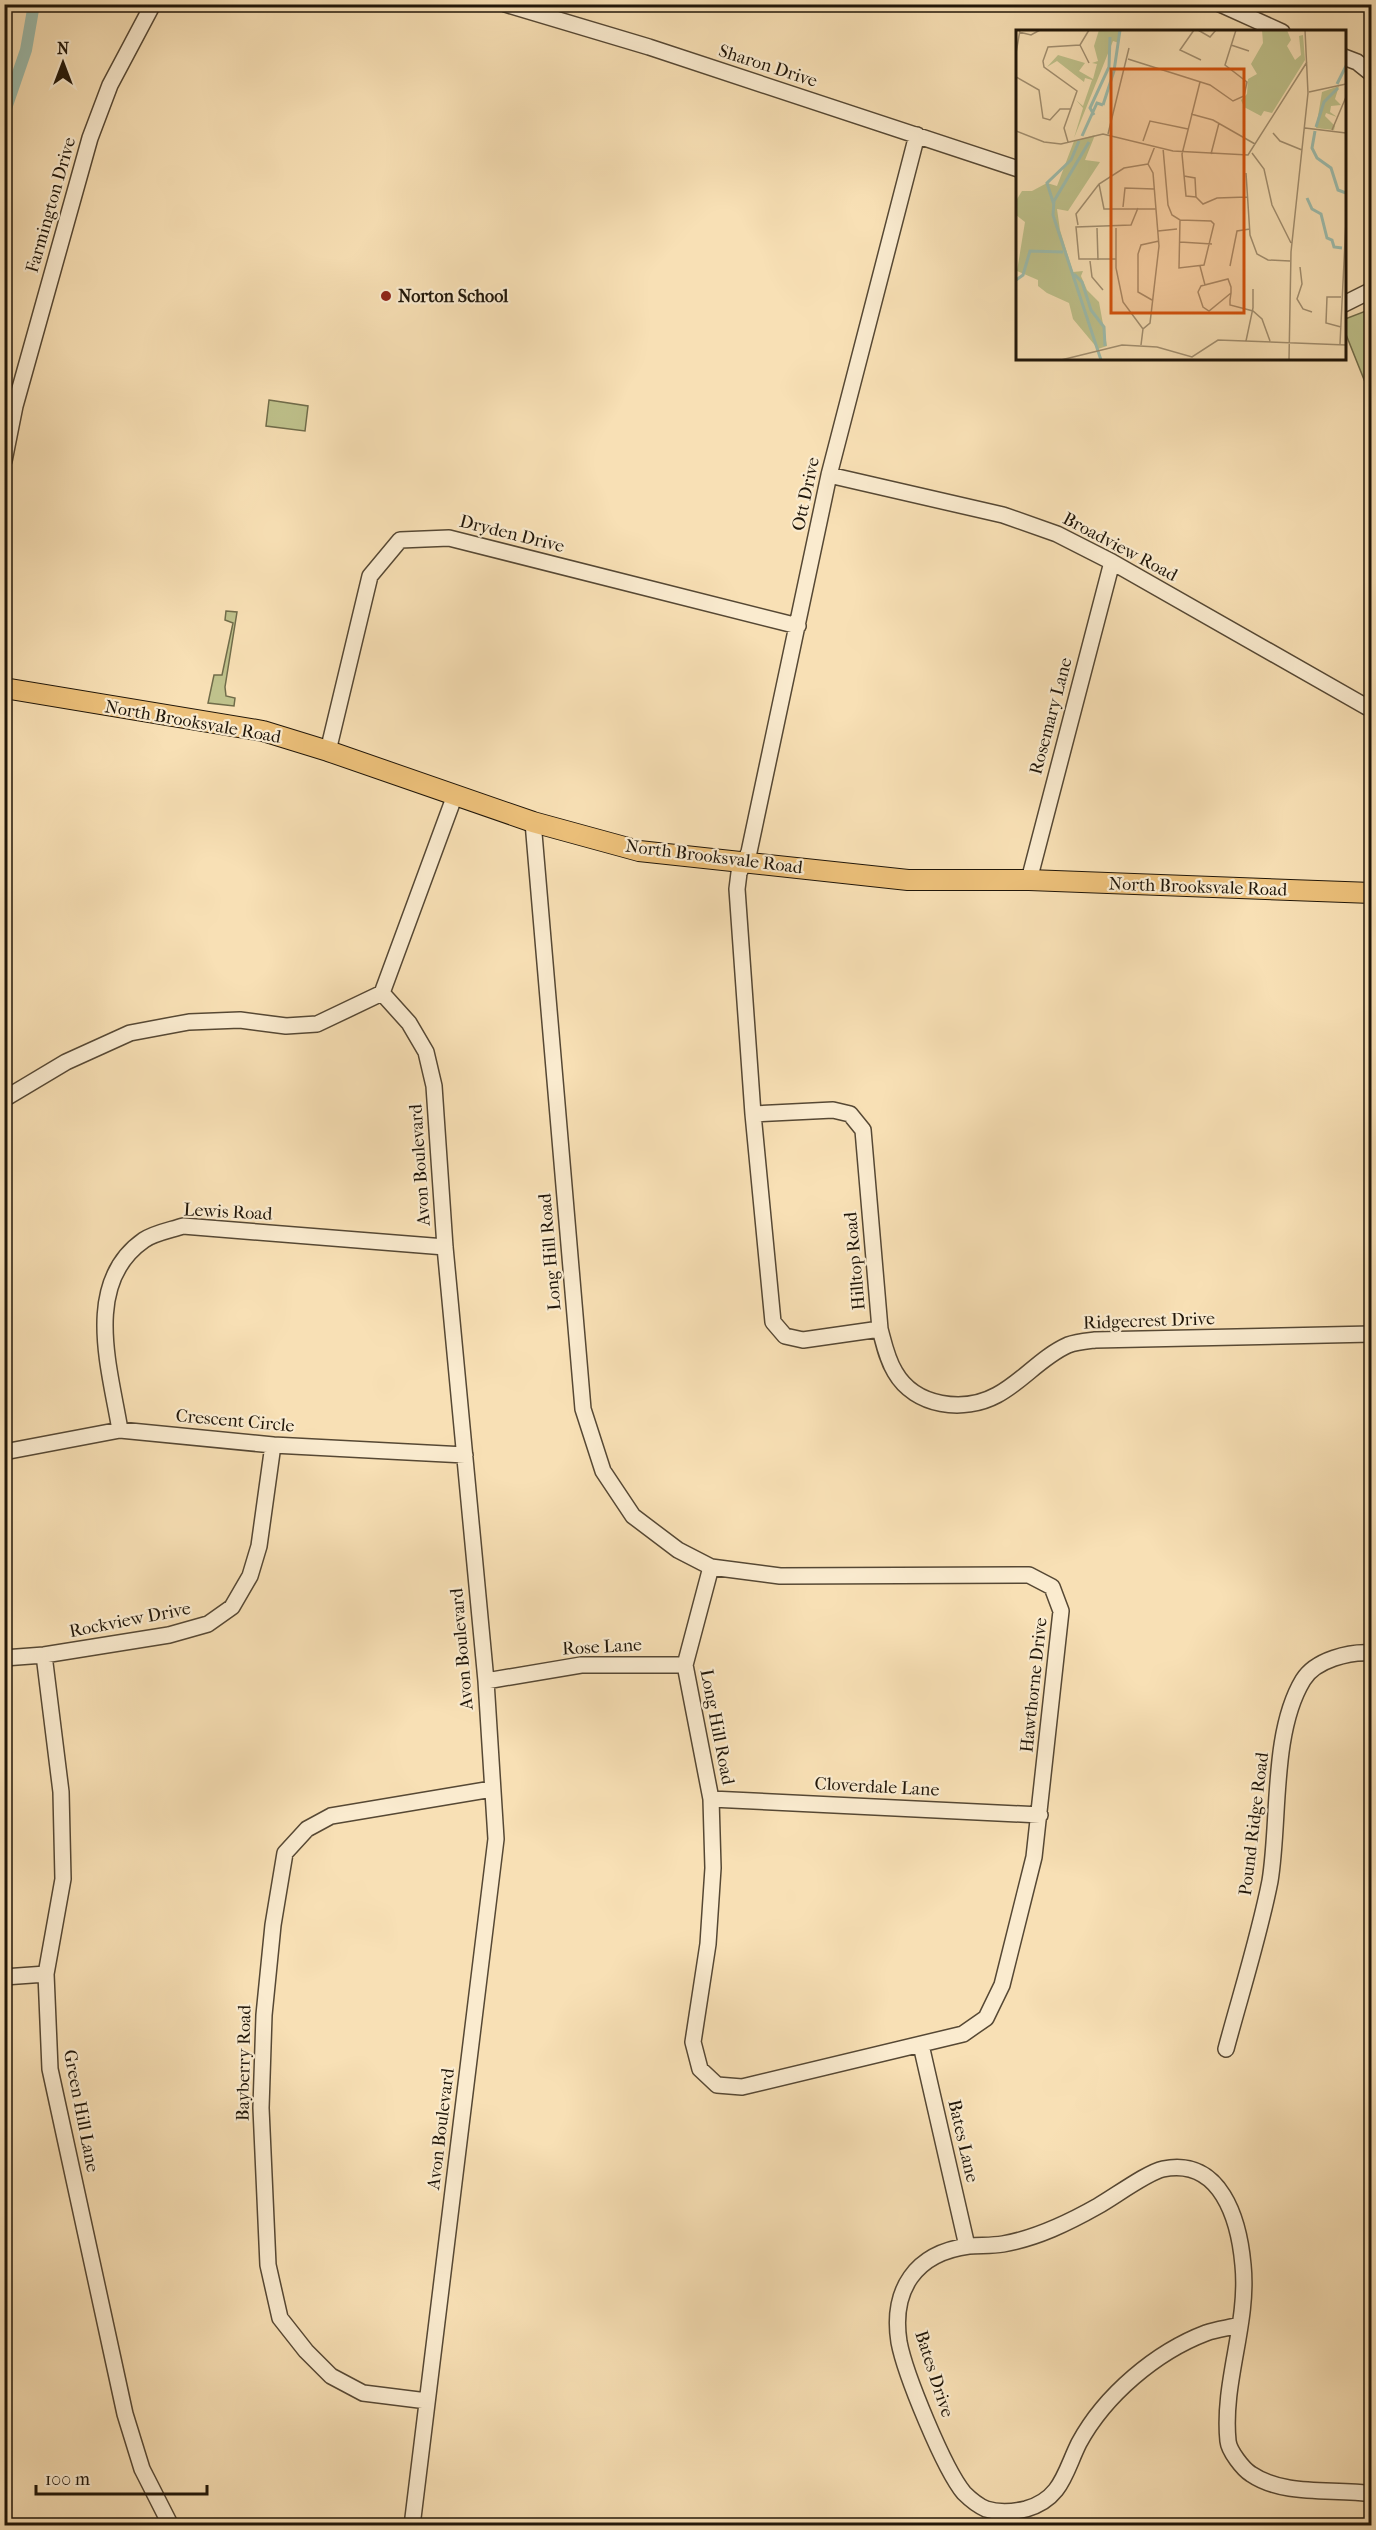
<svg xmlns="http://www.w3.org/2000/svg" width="1376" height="2530" font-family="'IM FELL French Canon',serif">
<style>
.green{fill:#bfc28c;stroke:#706c4a;stroke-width:1.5}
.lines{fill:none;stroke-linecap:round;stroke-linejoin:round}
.canal{stroke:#9dbdae;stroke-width:12}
.minor-casing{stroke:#564834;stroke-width:18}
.major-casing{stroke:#201609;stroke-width:22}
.minor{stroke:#faebcf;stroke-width:15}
.major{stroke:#ecc07a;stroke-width:20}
.poi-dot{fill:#8f2418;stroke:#faebcf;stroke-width:2}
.labels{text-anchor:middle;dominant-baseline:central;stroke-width:4.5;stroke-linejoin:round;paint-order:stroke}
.street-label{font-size:18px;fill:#201609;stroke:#faebcf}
.poi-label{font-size:18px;font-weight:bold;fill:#201609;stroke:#faebcf;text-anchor:start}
.inset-river{fill:none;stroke:#9dbdae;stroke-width:3}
.inset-road{fill:none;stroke:#a28f70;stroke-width:1.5}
.view{fill:#d4520c;fill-opacity:0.15;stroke:#d4520c;stroke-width:3}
.inset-edge{fill:none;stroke:#201609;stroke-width:3}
</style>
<rect width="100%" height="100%" fill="#f8e0b5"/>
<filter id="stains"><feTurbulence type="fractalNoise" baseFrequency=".00333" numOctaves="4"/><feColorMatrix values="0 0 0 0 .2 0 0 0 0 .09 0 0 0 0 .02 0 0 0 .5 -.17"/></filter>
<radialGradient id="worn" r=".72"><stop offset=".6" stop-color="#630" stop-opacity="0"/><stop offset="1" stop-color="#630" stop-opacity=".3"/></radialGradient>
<path class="green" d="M 1371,309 L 1371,397 L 1345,332 L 1345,319 Z
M 269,400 L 308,406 L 305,431 L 266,426 Z
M 226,611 L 237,612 L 225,687 L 226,696 L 235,698 L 234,706 L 208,703 L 214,675 L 222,675 L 233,623 L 225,620 Z"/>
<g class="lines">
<path class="canal" d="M 4,114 L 26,50 L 34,4"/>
<defs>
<path id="minor" d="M 505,4 L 649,47 L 1018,169
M 1220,4 L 1282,32
M 1344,57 L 1357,62 L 1372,74
M 1344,304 L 1372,290
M 4,461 L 15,406 L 90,138 L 110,85 L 153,4
M 829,475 L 1003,515 L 1057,534 L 1112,562 L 1372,710
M 328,751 L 370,576 L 400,540 L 449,538 L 798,626
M 533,822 L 583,1409 L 603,1471 L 633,1516 L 678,1550 L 711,1567 L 780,1576 L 1029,1575 L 1052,1587 L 1061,1611 L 1034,1857 L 1002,1985 L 986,2018 L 963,2034 L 742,2087 L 717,2085 L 700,2069 L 693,2042 L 708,1944 L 713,1868 L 711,1799 L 685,1665 L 711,1567
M 1029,880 L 1112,562
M 4,1099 L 66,1062 L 130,1033 L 189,1022 L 240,1020 L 286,1026 L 317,1024 L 382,993
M 753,1114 L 833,1110 L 850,1114 L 863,1130 L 880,1329 C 884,1344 887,1359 895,1372 C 915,1407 964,1413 997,1395 C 1022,1382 1041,1357 1068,1345 C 1076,1342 1087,1341 1095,1340 L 1372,1334
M 880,1329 L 803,1340 L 785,1336 L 773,1322 L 753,1114 L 737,889 L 739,873 L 749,852 L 829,475 L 917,135
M 120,1430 C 110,1369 82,1283 144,1240 C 154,1233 171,1230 183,1226 L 445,1247
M 4,1452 L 120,1430 L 273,1445 L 465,1455
M 44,1655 L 61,1792 L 63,1879 L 46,1974 L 50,2069 L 125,2414 L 142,2469 L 171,2526
M 4,1658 L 44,1655 L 169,1635 L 208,1624 L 232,1607 L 250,1576 L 259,1546 L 273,1445
M 486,1681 L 581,1665 L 685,1665
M 711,1799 L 1040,1815
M 4,1977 L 46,1974
M 921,2045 L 967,2246
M 1226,2049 C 1241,1993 1259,1937 1270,1881 C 1280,1820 1271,1733 1303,1680 C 1315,1660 1350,1651 1372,1653
M 1240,2325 C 1229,2328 1217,2329 1206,2333 C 1156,2352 1105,2395 1079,2443 C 1065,2471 1062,2499 1026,2509 C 1013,2512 999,2513 986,2509 C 979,2506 969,2498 964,2493 C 944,2469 905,2374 899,2342 C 891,2290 915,2253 969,2246 C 980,2245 992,2246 1003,2244 C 1037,2238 1068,2223 1098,2206 C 1114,2197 1148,2172 1163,2169 C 1221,2157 1239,2220 1243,2265 C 1249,2324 1222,2382 1228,2441 C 1229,2451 1243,2469 1251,2474 C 1285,2497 1333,2488 1372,2494
M 427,2401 L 363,2393 L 331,2376 L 306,2351 L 280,2318 L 268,2265 L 261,2108 L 264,2015 L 273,1925 L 285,1853 L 307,1829 L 331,1816 L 492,1789
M 412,2526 L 496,1839 L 486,1681 L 445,1247 L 434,1086 L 426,1052 L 409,1023 L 382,993 L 455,795"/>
<path id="major" d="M 4,688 L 263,731 L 328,751 L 533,822 L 639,851 L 908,880 L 1029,880 L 1372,893"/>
</defs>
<use href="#minor" class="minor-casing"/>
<use href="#major" class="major-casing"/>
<use href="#minor" class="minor"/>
<use href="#major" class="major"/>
</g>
<circle class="poi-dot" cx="386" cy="296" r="6"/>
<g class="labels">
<g class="street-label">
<text transform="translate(768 66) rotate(18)">Sharon Drive</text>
<text transform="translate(51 205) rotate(-74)">Farmington Drive</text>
<text transform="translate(806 494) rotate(-78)">Ott Drive</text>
<text transform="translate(512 534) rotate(14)">Dryden Drive</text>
<text transform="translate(1120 547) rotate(28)">Broadview Road</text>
<text transform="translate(1051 716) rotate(-75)">Rosemary Lane</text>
<text transform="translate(193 722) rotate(10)">North Brooksvale Road</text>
<text transform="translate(714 857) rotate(7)">North Brooksvale Road</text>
<text transform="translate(1198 887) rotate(2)">North Brooksvale Road</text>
<text transform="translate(420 1165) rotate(-94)">Avon Boulevard</text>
<text transform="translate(228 1212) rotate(3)">Lewis Road</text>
<text transform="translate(550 1252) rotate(-95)">Long Hill Road</text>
<text transform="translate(855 1261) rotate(-95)">Hilltop Road</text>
<text transform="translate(1149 1321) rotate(-2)">Ridgecrest Drive</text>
<text transform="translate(235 1421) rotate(5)">Crescent Circle</text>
<text transform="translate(130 1620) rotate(-11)">Rockview Drive</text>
<text transform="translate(602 1647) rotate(-3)">Rose Lane</text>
<text transform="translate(462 1649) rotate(-95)">Avon Boulevard</text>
<text transform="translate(1034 1685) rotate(-84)">Hawthorne Drive</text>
<text transform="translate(717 1727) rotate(79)">Long Hill Road</text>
<text transform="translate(877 1787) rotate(3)">Cloverdale Lane</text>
<text transform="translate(1254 1824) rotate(-83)">Pound Ridge Road</text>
<text transform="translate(244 2063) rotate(-89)">Bayberry Road</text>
<text transform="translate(81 2111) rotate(79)">Green Hill Lane</text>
<text transform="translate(441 2129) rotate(-83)">Avon Boulevard</text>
<text transform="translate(963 2141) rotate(77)">Bates Lane</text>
<text transform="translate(934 2374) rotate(72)">Bates Drive</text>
</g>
<g class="poi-label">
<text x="398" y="296">Norton School</text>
</g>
</g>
<g transform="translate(1016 30)">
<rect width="330" height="330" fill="#f8e0b5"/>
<path d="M 83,0 L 104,0 L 103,13 L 97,11 L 58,108 L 67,78 L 60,70 L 67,76 L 76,50 L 69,48 L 68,52 L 41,31 L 31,37 L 42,25 L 69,33 L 63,41 L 77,49 L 81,34 L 76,33 L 82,31 L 78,16 ZM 246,0 L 271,0 L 275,10 L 271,16 L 279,30 L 285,25 L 283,6 L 287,5 L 289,30 L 256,83 L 248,81 L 245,86 L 228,77 L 225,70 L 231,64 L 232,49 L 241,44 L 235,34 L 247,13 ZM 323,56 L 319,69 L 325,75 L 315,76 L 314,82 L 321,87 L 310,83 L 309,86 L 319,96 L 318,100 L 300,98 L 306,62 ZM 79,105 L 69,130 L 84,132 L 52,181 L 41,179 L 44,200 L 57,242 L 67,241 L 65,246 L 71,260 L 83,272 L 91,316 L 82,319 L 57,289 L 53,273 L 31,263 L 22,256 L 22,250 L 1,241 L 9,192 L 0,185 L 1,169 L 6,161 L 16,161 L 31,153 L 41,156 L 58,111 Z" fill="#bfc28c"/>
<path class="inset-river" d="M 321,54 L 330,36M 87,75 L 98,41 L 104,0M 78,85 L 74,78 L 93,37 L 94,7M 300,97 L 308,72 L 322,58M 299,101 L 296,118 L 301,128 L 315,138 L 322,160 L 330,163M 66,106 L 81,73 L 87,75M 73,112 L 38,171 L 37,185 L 85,330M 291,168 L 296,179 L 305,184 L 311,208 L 316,210 L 318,217 L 326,218M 38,175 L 31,153 L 55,130 L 63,111M 58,244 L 66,252 L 75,280 L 88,297 L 89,316M 0,250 L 7,245 L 14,221 L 47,222"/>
<path class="inset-road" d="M 178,0 L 164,20 L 185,30M 182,0 L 194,7 L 200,0M 3,2 L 15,5 L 24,0M 64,15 L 73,33M 215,15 L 233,21M 0,23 L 4,0M 112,29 L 194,55 L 217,71 L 228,66 L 231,52 L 209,35 L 220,0M 0,47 L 23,60 L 27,88 L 34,90 L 44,79 L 55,79M 293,62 L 330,54M 0,74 L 0,97M 175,84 L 197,90 L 239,114M 289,98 L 330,103M 316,100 L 330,67M 0,101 L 28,112 L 45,114 L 87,104 L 157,121 L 232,125 L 291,32M 257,103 L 264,111 L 286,120M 92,104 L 113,18M 127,111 L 134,91 L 172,99M 52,112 L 48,98 L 61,61 L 28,37 L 27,31 L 32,17 L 64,15 L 73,0M 147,118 L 152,175 L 156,185 L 164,190 L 195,191 L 198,194 L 188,235 L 163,238 L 164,190M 236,123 L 248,139 L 256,175 L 275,213M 195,124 L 203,93M 230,143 L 234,205 L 241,224 L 252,230 L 274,231M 168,146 L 179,148 L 180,167M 83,154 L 88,179 L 140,179M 180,167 L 170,166 L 166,124 L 184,52M 180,167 L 187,174 L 201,168 L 231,167M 107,177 L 109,158 L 138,159M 62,195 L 60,184 L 83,154 L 108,138 L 132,134M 81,198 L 82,230M 100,198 L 100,238 L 107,272 L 127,299M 142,201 L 161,199M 164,212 L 196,214M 100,229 L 63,229 L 60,197 L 115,195 L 122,178M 74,231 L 76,247 L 87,260M 184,236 L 189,255M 214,236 L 221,201 L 234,199M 284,237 L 286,254 L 281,269 L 287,279 L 296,282M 215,263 L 193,281 L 187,277 L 182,262 L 185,256 L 212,249 L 215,257 L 215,263 L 214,270 L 214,275 L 237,281 L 246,289 L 254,311M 325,267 L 311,267 L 310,293 L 325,297M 136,270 L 122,262 L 122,224 L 125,215 L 143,211M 230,311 L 237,278 L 237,259M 324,314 L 330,191M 125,315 L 127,299 L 134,293 L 143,216 L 137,143 L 132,134 L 139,116M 45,330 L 106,315 L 141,317 L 176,327 L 202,310 L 330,315M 273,330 L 275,222 L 292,63 L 289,0"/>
<path class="view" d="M 95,39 L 228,39 L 228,283 L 95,283 Z"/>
<rect width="330" height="330" class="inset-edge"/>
</g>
<rect width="1376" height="2530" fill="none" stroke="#f8e0b5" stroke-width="24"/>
<rect x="6" y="6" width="1364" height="2518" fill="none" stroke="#201609" stroke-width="3"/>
<rect x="12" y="12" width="1352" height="2506" fill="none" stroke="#201609" stroke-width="1.5"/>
<g transform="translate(63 63)" stroke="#faebcf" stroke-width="4.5" paint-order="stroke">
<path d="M0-4.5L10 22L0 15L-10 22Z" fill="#201609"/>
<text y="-9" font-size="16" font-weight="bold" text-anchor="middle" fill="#201609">N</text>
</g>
<path d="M36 2485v9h171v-9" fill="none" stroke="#201609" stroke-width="3"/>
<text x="45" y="2485" font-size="18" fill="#201609" stroke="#faebcf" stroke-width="4.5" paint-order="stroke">100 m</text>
<rect width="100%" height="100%" filter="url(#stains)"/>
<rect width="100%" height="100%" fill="url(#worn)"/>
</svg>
